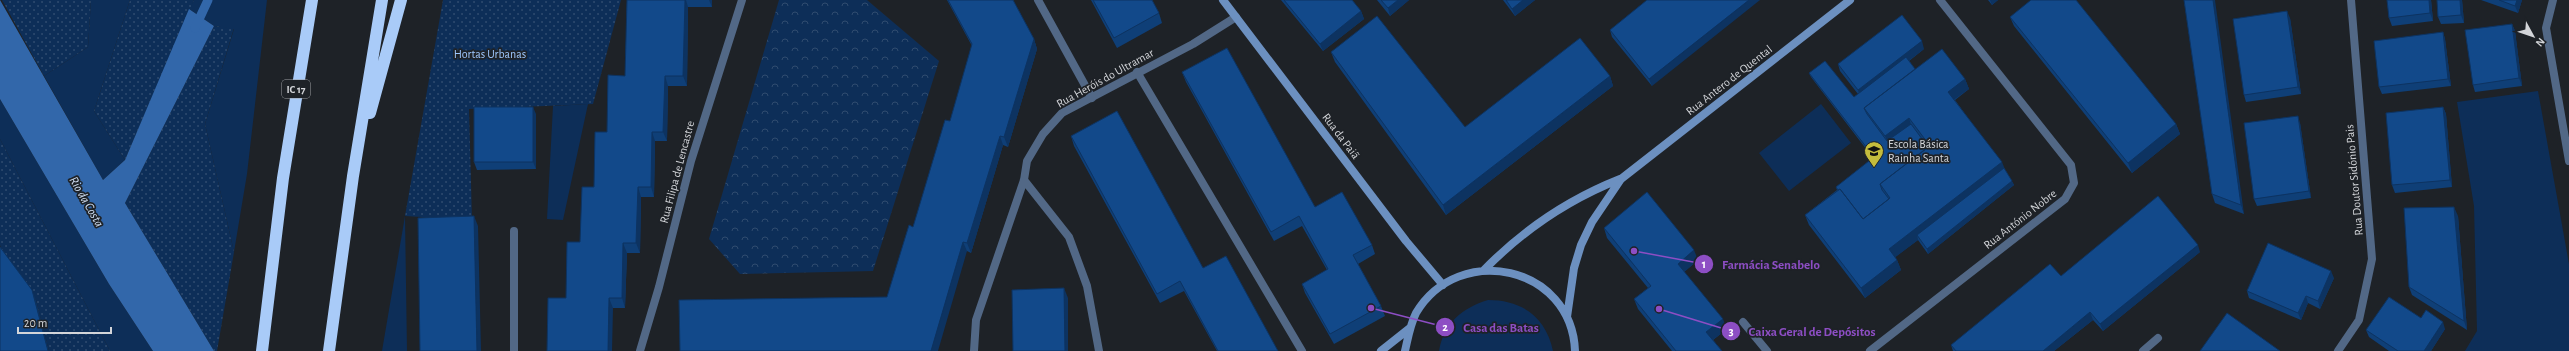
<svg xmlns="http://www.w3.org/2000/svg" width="2569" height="351" font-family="'Alegreya Sans',sans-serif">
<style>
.grass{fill:#0d2e58}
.forest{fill:url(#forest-crowns)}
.garden{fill:url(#garden-dots)}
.water{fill:#3267aa}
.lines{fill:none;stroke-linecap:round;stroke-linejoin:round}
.stream{stroke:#3267aa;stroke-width:9}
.street{stroke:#526886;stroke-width:8}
.secondary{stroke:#6c90c0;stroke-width:8}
.highway{stroke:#a9cbf8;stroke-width:12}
.wall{fill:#0f3f77}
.shaded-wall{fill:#0d3361}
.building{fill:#12498a;stroke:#0d3361}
.labels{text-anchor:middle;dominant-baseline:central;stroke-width:3.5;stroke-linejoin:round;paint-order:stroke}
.shield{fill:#1e2227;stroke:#9d9fa4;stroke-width:1}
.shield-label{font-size:11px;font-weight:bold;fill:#d3d5d9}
.park-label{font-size:12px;fill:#9dc7fe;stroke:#1e2227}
.street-label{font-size:12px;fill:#d3d5d9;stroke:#1e2227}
.poi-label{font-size:12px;fill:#d3d5d9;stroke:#1e2227;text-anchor:start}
.water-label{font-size:13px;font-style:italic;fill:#cddbee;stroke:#1e2227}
.leader{fill:none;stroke:#8d4ec4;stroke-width:1.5}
.callout-dot{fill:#8d4ec4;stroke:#1e2227;stroke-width:1.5}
.mark-label{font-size:12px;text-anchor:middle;font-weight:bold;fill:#fff}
.callout-label{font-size:13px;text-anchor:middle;font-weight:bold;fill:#8d4ec4;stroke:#1e2227;stroke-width:3.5;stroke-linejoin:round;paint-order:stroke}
</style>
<defs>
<pattern id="forest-crowns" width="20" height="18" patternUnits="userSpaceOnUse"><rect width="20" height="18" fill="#0d2e58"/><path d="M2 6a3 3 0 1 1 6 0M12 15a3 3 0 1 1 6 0" fill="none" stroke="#2f4b6f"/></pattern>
<pattern id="garden-dots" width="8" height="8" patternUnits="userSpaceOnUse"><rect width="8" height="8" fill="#0d2e58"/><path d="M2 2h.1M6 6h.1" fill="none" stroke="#2f4b6f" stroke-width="1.8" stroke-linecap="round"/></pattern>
</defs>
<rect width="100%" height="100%" fill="#1e2227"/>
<path class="grass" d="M 91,0 L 130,0 L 94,111 L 125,160 L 103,180 L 44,76 L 88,47 Z
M 194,0 L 267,0 L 247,174 L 234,252 L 205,124 L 234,29 L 214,26 L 189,9 Z
M 2538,91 L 2569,264 L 2569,351 L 2465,351 L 2477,331 L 2474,206 L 2457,102 Z
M 0,99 L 109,284 L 153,351 L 110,351 L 0,139 Z
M 588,104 L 563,220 L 547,219 L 553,106 Z
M 1821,104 L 1851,143 L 1789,191 L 1759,153 Z
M 405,216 L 407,351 L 382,351 Z
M 1488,300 C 1522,300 1546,317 1553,351 L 1439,351 C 1444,323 1462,308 1488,300 Z"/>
<path class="forest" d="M 779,0 L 867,0 L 939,61 L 873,271 L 740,274 L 709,239 Z"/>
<path class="garden" d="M 2,0 L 91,0 L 88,47 L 44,76 Z
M 130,0 L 194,0 L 125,160 L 94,111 Z
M 443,0 L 621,0 L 593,104 L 469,109 L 472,220 L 405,216 Z
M 214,26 L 234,28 L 205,124 L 234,252 L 217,351 L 214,351 L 125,203 Z
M 0,139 L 110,351 L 49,351 L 36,300 L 4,257 L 0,245 Z"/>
<path class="water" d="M 0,0 L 103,180 L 125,160 L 189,9 L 214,26 L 125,203 L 214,351 L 153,351 L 109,284 L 0,99 Z"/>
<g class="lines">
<path class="stream" d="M 195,28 L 208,0"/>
<path class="street" d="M 1038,0 L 1092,98
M 2553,0 L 2546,28 L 2569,161
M 1137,72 L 1302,351
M 1024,180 L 1069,237 L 1087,286 L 1099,351
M 514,231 L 514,351
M 1743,322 L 1767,351
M 640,351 L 659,287 L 691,161 L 742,0
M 974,351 L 976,320 L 1024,180 L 1027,161 L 1043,134 L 1062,113 L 1193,44 L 1236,17
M 1870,351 L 2065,199 L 2074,183 L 2071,165 L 1940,0
M 2143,351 L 2158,338
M 2338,351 L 2359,320 L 2372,259 L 2351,0"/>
<path class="secondary" d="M 1223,0 L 1406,241 L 1443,285
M 1484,270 C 1524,229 1567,200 1620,179
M 1567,317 L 1574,268 L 1581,245 L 1592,222 L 1621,179 L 1850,0
M 1381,351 L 1410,328
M 1405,351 C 1408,338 1410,325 1416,313 C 1459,241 1572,266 1575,351"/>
<path class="highway" d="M 370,113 L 401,0
M 262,351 L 283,178 L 312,0
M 329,351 L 353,176 L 382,0"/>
</g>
<path class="wall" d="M 627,0 L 712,0 L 712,7 L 688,7 L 687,86 L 668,86 L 667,141 L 655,141 L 654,197 L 641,197 L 640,253 L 627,253 L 625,308 L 613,308 L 566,298 L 580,242 L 607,132 L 625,76 Z
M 947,0 L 1013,0 L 1034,39 L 1037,49 L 1008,147 L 1003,145 L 971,253 L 967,251 L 887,297 L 913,227 L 950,121 L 972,46 Z
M 1091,0 L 1152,0 L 1159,13 L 1162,23 L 1117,48 Z
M 1281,0 L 1352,0 L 1361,11 L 1364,19 L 1323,51 Z
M 1377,0 L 1409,0 L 1390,16 Z
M 1503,0 L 1535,0 L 1515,16 Z
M 1647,0 L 1652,86 L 1612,37 L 1610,30 Z
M 1988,0 L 1998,0 L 1992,5 Z
M 2184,0 L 2244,214 L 2215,203 L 2212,194 Z
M 2387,0 L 2431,0 L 2433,21 L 2392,26 L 2389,18 Z
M 2437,0 L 2462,0 L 2464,23 L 2441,24 L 2438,17 Z
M 2481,0 L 2522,0 L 2518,13 Z
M 2010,17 L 2176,124 L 2180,134 L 2132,173 L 2014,26 Z
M 2290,18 L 2301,94 L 2246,102 L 2244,95 Z
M 2512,24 L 2515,31 L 2522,86 L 2475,92 L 2473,85 Z
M 2443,32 L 2445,39 L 2451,86 L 2382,94 L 2379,87 Z
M 1924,49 L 1909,61 L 1915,69 L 1965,79 L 1969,89 L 1955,100 L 2004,168 L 2014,185 L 1928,254 L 1918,240 L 1895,257 L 1897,260 L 1901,270 L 1865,298 L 1809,225 L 1805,215 L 1837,190 L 1836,187 L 1873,158 L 1811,77 L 1809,73 L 1854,97 L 1858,94 L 1840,71 L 1838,64 Z
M 1331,52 L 1465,127 L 1610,76 L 1613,86 L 1446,215 L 1335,62 Z
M 1182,72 L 1315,207 L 1372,245 L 1375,254 L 1358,264 L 1381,306 L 1385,316 L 1334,344 L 1305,293 L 1302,284 L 1327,270 L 1302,226 L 1274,241 L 1186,82 Z
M 2443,107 L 2446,114 L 2452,187 L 2395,193 L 2392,185 Z
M 536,114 L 536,169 L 477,170 L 474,162 Z
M 2300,123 L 2311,198 L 2257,206 L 2254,199 Z
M 1071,136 L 1203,268 L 1278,351 L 1217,351 L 1184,291 L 1160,303 L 1074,146 Z
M 2458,216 L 2467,330 L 2412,295 L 2409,287 Z
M 1604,228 L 1698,260 L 1684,272 L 1727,329 L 1713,340 L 1722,351 L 1672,351 L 1638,309 L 1634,299 L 1648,288 L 1607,238 Z
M 2200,252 L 2103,331 L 2093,320 L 2054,351 L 1953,351 L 1951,345 L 2061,276 Z
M 2334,278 L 2320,309 L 2308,303 L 2301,320 L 2249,298 L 2247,291 Z
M 2421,318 L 2445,329 L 2431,351 L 2389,351 L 2369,337 L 2366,330 Z"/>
<path class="shaded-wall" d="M 685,0 L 686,0 L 688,7 L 687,86 L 683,76 Z
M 709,0 L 712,0 L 712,7 Z
M 1398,0 L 1409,0 L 1390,16 L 1388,8 Z
M 1523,0 L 1535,0 L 1515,16 L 1512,9 Z
M 1749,0 L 1760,0 L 1652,86 L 1649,79 Z
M 1990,0 L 1998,0 L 1992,5 Z
M 2213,0 L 2215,0 L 2244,214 L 2241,205 Z
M 2429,0 L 2431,0 L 2433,21 L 2430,13 Z
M 2460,0 L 2462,0 L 2464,23 L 2461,15 Z
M 2517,0 L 2522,0 L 2518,13 L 2515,6 Z
M 1361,11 L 1364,19 L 1323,51 L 1320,44 Z
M 2287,11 L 2290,18 L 2301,94 L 2298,87 Z
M 2512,24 L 2515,31 L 2522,86 L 2519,78 Z
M 2443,32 L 2445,39 L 2451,86 L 2448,79 Z
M 1034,39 L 1037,49 L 1008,147 L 1004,137 Z
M 1922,41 L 1924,49 L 1860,98 L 1858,90 Z
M 665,76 L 668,86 L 667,141 L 663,132 Z
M 1610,76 L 1613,86 L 1446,215 L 1443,205 Z
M 1965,79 L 1969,89 L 1952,101 L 1948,92 Z
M 533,107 L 536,114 L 536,169 L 533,162 Z
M 2443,107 L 2446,114 L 2452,187 L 2450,180 Z
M 2298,116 L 2300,123 L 2311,198 L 2309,191 Z
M 1909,118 L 1912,128 L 1889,146 L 1885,136 Z
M 2176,124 L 2180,134 L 2132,173 L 2128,163 Z
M 652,132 L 655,141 L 654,197 L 651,187 Z
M 1000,136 L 1003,145 L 971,253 L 967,243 Z
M 2002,162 L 2006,172 L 1917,235 L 1918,240 L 1893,259 L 1889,249 Z
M 2012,181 L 2014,185 L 1928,254 L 1927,249 Z
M 638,187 L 641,197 L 640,253 L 636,243 Z
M 2454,207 L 2458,216 L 2467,330 L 2464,321 Z
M 474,216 L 478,226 L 481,351 L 477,351 Z
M 963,242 L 967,251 L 938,351 L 931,351 Z
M 623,243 L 627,253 L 625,308 L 622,298 Z
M 2198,245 L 2200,252 L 2103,331 L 2100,324 Z
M 1694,250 L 1698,260 L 1682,274 L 1678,264 Z
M 1897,260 L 1901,270 L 1865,298 L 1861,288 Z
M 2331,271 L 2334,278 L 2320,309 L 2318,301 Z
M 1064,288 L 1068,298 L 1068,351 L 1065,351 Z
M 32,290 L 36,300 L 49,351 L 48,351 Z
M 2306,296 L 2308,303 L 2301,320 L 2298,313 Z
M 609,298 L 613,308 L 612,351 L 608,351 Z
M 2090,312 L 2093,320 L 2054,351 L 2043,351 Z
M 1723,319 L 1727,329 L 1710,342 L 1706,332 Z
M 2443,322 L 2445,329 L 2431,351 L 2424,351 Z"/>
<path class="building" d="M 627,0 L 685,0 L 683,76 L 665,76 L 663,132 L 652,132 L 651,187 L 638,187 L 636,243 L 623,243 L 622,298 L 609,298 L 608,351 L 547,351 L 548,298 L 566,298 L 567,242 L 580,242 L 582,187 L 594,187 L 595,132 L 607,132 L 608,75 L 625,76 Z
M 948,0 L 1013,0 L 1034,39 L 1004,137 L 1000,136 L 967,243 L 963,242 L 931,351 L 680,351 L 679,300 L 887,297 L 909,225 L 913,227 L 945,120 L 950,121 L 972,44 Z
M 1093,0 L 1152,0 L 1159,13 L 1114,38 Z
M 1284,0 L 1352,0 L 1361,11 L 1320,44 Z
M 1381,0 L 1398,0 L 1388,8 Z
M 1506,0 L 1523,0 L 1512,9 Z
M 1647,0 L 1749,0 L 1649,79 L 1610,30 Z
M 2031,0 L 2076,0 L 2176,124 L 2128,163 L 2010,17 Z
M 2184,0 L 2213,0 L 2241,205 L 2212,194 Z
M 2387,0 L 2429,0 L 2430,13 L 2389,18 Z
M 2437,0 L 2460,0 L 2461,15 L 2438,17 Z
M 2499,0 L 2517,0 L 2515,6 Z
M 2287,11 L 2298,87 L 2244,95 L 2233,19 Z
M 1902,15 L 1922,41 L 1858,90 L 1838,64 Z
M 1377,16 L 1465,127 L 1580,38 L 1610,76 L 1443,205 L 1331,52 Z
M 2512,24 L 2519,78 L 2473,85 L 2465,30 Z
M 2443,32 L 2448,79 L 2379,87 L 2374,41 Z
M 1227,48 L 1315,207 L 1342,192 L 1372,245 L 1353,255 L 1381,306 L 1330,334 L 1302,284 L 1328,269 L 1299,216 L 1271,232 L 1182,72 Z
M 1942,49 L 1965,79 L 1948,92 L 2002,162 L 1889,249 L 1897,260 L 1861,288 L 1805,215 L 1840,189 L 1863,219 L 1890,198 L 1880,184 L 1930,146 L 1909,118 L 1885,136 L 1864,108 Z
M 1906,57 L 1915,69 L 1864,108 L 1867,114 L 1887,141 L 1911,124 L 1928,147 L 1880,184 L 1882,190 L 1889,199 L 1863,219 L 1840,189 L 1838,190 L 1836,187 L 1874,157 L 1809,73 L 1825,61 L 1854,97 Z
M 474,107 L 533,107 L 533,162 L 474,162 Z
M 2443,107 L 2450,180 L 2392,185 L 2386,113 Z
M 1117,111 L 1203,268 L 1226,256 L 1278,351 L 1218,351 L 1180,281 L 1157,294 L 1071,136 Z
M 2298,116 L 2309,191 L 2254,199 L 2244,123 Z
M 2004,168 L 2012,181 L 1927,249 L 1917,235 Z
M 1647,192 L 1694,250 L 1678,264 L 1723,319 L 1706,332 L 1722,351 L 1676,351 L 1634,299 L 1651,286 L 1604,228 Z
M 2158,196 L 2198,245 L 2100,324 L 2090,312 L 2043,351 L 1956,351 L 1951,345 L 2050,264 L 2061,276 Z
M 2454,207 L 2464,321 L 2409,287 L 2404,208 Z
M 474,216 L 477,351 L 420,351 L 418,218 Z
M 2268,243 L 2331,271 L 2318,301 L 2306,296 L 2298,313 L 2247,291 Z
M 0,247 L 32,290 L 48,351 L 0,351 Z
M 1064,288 L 1065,351 L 1013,351 L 1012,290 Z
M 2389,297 L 2421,318 L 2426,310 L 2443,322 L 2424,351 L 2398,351 L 2366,330 Z
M 2227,313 L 2280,351 L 2200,351 Z"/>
<defs>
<symbol id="school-pin" viewBox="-11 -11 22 30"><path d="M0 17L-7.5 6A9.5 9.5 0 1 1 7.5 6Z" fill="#c4bc3d" stroke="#1e2227"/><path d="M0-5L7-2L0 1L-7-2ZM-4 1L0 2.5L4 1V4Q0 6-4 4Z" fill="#111"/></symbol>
</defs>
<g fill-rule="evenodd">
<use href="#school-pin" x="1863" y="140" width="22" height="30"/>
</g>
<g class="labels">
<rect class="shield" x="282" y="80" width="28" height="18" rx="3"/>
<g class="shield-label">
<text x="296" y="89">IC 17</text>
</g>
<g class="park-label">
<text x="490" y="54">Hortas Urbanas</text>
</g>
<g class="street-label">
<text transform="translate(1105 78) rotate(-29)">Rua Heróis do Ultramar</text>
<text transform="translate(1729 80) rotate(-38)">Rua Antero de Quental</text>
<text transform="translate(1341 136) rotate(53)">Rua da Paiã</text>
<text transform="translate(677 172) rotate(-75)">Rua Filipa de Lencastre</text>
<text transform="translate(2354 180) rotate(-95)">Rua Doutor Sidónio Pais</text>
<text transform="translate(2020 219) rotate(-38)">Rua António Nobre</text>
</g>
<g class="poi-label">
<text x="1888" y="144">Escola Básica<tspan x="1888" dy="14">Rainha Santa</tspan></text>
</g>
<g class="water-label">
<text transform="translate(86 202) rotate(60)">Rio da Costa</text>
</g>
</g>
<path class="leader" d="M1634 251L1704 264M1371 308L1445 327M1659 309L1731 331"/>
<g class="callout-dot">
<circle cx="1634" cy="251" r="4"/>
<circle cx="1371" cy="308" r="4"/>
<circle cx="1659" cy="309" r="4"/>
<circle cx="1704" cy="264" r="10"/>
<circle cx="1445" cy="327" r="10"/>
<circle cx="1731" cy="331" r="10"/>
</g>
<g class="mark-label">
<text x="1704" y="268">1</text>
<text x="1445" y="331">2</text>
<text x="1731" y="335">3</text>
</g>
<g class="callout-label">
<text x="1771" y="269">Farmácia Senabelo</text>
<text x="1501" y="332">Casa das Batas</text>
<text x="1812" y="336">Caixa Geral de Depósitos</text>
</g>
<g transform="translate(2533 36) rotate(130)" stroke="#1e2227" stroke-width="3" paint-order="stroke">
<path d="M0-3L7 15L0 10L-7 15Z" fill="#d3d5d9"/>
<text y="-6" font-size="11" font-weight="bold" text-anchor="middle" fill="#d3d5d9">N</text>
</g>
<path d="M18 327v6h93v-6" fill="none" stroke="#d3d5d9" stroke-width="2"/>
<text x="24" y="327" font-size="12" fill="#d3d5d9" stroke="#1e2227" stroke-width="3" paint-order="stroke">20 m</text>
</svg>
